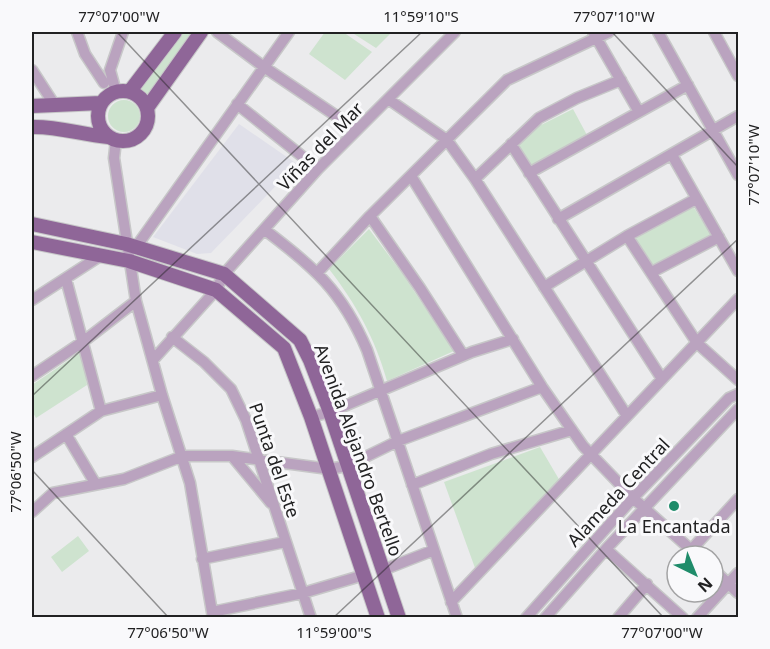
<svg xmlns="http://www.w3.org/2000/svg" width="770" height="649" font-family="'Noto Sans',sans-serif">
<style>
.built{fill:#e0e0e9}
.green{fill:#cee3cf}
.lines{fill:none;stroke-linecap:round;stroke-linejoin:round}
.minor-casing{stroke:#c7c7c8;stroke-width:13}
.major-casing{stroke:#c7c7c8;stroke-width:16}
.minor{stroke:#baa3bf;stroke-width:10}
.major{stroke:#8f6698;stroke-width:14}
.ticks{fill:none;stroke:#212122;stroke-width:1.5;stroke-opacity:0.45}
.poi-dot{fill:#1f8c6a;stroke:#f9f9fb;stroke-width:2}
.labels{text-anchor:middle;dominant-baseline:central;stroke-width:6;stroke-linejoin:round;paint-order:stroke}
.street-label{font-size:18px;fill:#212122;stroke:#f9f9fb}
.poi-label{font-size:18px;fill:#212122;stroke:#f9f9fb}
.neatline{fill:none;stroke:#212122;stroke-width:2}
.ticks-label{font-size:15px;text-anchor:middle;fill:#212122}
</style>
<rect width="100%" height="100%" fill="#ebebed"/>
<path class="built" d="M 239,124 L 297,164 L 211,253 L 197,254 L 153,237 Z"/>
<path class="green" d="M 181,32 L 194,32 L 148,98 L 138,91 Z
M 325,32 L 343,32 L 372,52 L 345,80 L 309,54 Z
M 351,32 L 392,32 L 376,48 Z
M108 116a16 16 0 1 1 32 0a16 16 0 1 1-32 0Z
M 573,109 L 588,137 L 532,168 L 518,144 L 535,128 Z
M 693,206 L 712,236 L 654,266 L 635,238 Z
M 369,229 L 402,273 L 454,351 L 387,381 C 375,338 356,304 329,269 Z
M 82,351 L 87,385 L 36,418 L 32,411 L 32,385 Z
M 540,447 L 560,481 L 475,568 L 444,482 Z
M 78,536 L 89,551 L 62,572 L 51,557 Z"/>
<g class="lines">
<defs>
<path id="minor" d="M 77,32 L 85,54 L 104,83
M 217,32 L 264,67 L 357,130
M 593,32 L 639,112
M 658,32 L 738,175
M 714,32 L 738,76
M 32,70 L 54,104
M 116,92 L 110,70 L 123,32
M 388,99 L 447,140 L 475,179 L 627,416
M 237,104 L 318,169
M 116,140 L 114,158 L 136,301 L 162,395 L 190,483 L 213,618
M 511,144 L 662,379
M 672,155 L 738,271
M 529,173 L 688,85
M 411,176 L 542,387 L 583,446 L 633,498 L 698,556
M 475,179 L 539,118 L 577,98 L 621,80
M 370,216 L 420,288 L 463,355
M 558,219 L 738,116
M 265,230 C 314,267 342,291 367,350 L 457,618
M 627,236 L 697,343 L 738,380
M 136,247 L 289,32
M 318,272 L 370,216 L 507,80 L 609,32
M 652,272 L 719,237
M 66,279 L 101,411
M 544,287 L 627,236 L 696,199
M 32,300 L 100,256
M 172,337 L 204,362 L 231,389 L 246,420 L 311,618
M 153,360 L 216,290 L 224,274 L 318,169 L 455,32
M 32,376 L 84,341 L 136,301
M 311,417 L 330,412 L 472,352 L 513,339
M 66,434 L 95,483
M 232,456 L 271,503
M 32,457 L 101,411 L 162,395
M 412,485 L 491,454 L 572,430
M 32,512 L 53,493 L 124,479 L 183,456 L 232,456 L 329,469 L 347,466 L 398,441 L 542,387
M 606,549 L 683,618
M 691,550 L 738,499
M 202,559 L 285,542
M 713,569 L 738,593
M 383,570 L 434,550
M 451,602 L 738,299
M 212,612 L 303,593 L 364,575
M 526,618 L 633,498 L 729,398 L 738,394
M 545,618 L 606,549 L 738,409
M 618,618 L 647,584
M 697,618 L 738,573"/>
<path id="major" d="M98 116a25 25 0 1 1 50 0a25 25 0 1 1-50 0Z
M 130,91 L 175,32
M 32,106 L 101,103
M 147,108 L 201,32
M 32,127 C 57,126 83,135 108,137
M 32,224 L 126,244 L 224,274 L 300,340 L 310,360 L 330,412 L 399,618
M 32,242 L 129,261 L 216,290 L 284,348 L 311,417 L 378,618"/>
</defs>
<use href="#minor" class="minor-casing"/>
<use href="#major" class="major-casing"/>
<use href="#minor" class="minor"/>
<use href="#major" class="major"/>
</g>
<path class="ticks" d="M 117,32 L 664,618M 612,32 L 738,167M 32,396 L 422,32M 32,470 L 169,618M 333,618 L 738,239"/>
<circle class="poi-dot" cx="674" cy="506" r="6"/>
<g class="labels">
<g class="street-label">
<text transform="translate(320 146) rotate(-46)">Viñas del Mar</text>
<text transform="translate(359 450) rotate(70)">Avenida Alejandro Bertello</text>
<text transform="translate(275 460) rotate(71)">Punta del Este</text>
<text transform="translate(618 492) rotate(-47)">Alameda Central</text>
</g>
<g class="poi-label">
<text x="674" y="526">La Encantada</text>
</g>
</g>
<rect width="770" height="649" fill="none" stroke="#f9f9fb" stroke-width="66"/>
<g transform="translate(695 574) rotate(137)"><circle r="28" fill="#f9f9fb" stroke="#a3a3a4" stroke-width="1.5"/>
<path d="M0-4.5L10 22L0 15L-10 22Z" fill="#1f8c6a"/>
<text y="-9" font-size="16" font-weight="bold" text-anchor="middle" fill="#212122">N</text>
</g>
<rect x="33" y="33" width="704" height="583" class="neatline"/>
<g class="ticks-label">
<text x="119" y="22">77°07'00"W</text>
<text x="421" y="22">11°59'10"S</text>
<text x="614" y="22">77°07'10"W</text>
<text transform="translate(754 165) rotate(-90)" y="5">77°07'10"W</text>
<text transform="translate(16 472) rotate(-90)" y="5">77°06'50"W</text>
<text x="168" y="638">77°06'50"W</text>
<text x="334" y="638">11°59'00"S</text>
<text x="662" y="638">77°07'00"W</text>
</g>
</svg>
